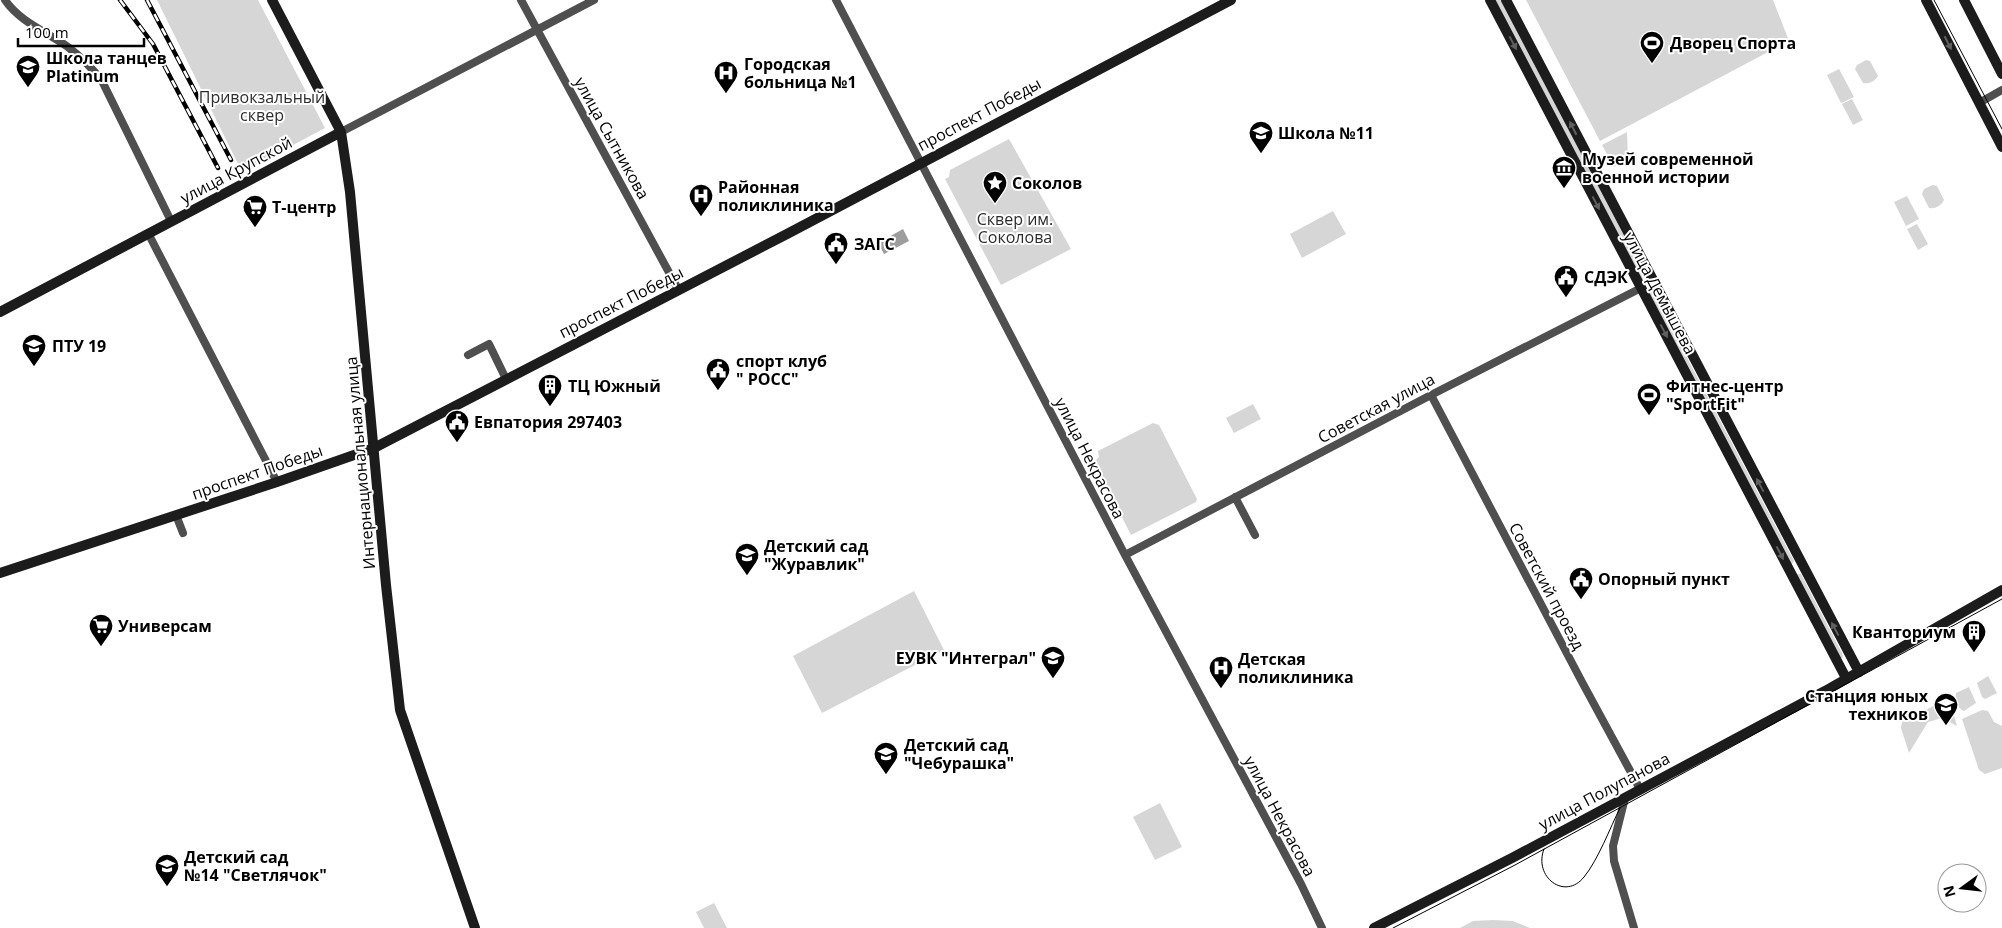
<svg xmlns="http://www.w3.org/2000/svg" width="2002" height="928" font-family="'Open Sans',sans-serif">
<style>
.green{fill:#d6d6d6}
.water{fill:#9d9d9d}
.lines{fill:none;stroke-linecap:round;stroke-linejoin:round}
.street{stroke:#4f4f4f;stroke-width:8}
.secondary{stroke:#1c1c1c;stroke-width:10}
.tram{stroke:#000;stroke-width:1}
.rail-casing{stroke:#000;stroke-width:4.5}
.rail{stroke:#fff;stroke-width:2.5;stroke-dasharray:8;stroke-linecap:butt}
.oneway{fill:#606060}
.labels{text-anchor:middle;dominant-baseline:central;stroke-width:4;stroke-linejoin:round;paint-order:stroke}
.poi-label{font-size:16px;font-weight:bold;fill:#000;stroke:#fff;text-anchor:start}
.park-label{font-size:16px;fill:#2d2d2d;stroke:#fff}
.street-label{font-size:16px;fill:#000;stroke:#fff}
</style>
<rect width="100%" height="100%" fill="#fff"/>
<path class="green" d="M 157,0 L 258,0 L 325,128 L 242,172 Z
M 1495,0 L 1501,0 L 1644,274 L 1643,279 L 1642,279 Z
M 1526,0 L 1773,0 L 1789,41 L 1600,141 Z
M 1866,60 L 1870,61 L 1878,76 C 1874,82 1869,84 1863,83 L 1855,69 L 1857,65 Z
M 1839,69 L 1854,97 L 1841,103 L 1827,75 Z
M 1852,99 L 1863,120 L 1853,125 L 1842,104 Z
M 1627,132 L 1628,160 L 1614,167 L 1602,145 Z
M 1009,139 L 1071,249 L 1001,285 L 945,179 L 949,177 L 950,170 Z
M 1933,185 L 1937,186 L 1944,200 C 1941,206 1935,209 1929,208 L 1922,194 L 1924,189 Z
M 1907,196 L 1919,219 L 1906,226 L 1894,202 Z
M 1333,211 L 1346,234 L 1302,258 L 1290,234 Z
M 1917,224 L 1928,244 L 1918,250 L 1907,229 Z
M 1650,291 L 1653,293 L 1794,561 L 1792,564 L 1790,564 L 1649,293 Z
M 1253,404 L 1261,419 L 1234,433 L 1226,418 Z
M 1153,423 L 1159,425 L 1197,499 L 1196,502 L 1131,535 L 1094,462 L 1099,457 L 1098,451 Z
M 1797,574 L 1801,574 L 1842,653 L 1843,657 L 1842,658 L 1839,658 Z
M 914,591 L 944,650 L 822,713 L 793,656 Z
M 1988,676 L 1997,693 L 1985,699 L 1982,697 L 1977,683 Z
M 1969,687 L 1976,703 L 1964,711 C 1957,708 1955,700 1956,693 Z
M 1949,698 L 1957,726 L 1942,718 L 1928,722 L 1909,753 L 1901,728 L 1902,722 Z
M 1982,710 L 1988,711 L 1994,722 L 2002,726 L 2002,768 L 1985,774 L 1979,770 L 1962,719 Z
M 1160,803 L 1182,847 L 1155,860 L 1133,817 Z
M 714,903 L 727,928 L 704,928 L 696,912 Z
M 1493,920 L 1513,921 L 1530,928 L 1460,928 L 1473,921 Z"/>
<path class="water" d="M 903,229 L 909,241 L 884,254 L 878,243 Z"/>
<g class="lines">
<path class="street" d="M 5,0 C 20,22 47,32 68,47 C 81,57 92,68 102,81 L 171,221
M 521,0 L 678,289
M 836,0 L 1125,555 L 1301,884 L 1322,928
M 1979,103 L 2002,90
M 341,132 L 594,0
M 148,233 L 277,482
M 468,355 L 489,344 L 506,379
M 1431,395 L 1582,682 L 1640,789
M 1235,497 L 1255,535
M 176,515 L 183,533
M 1125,555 L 1431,395 L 1641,288
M 1625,798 L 1613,846 L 1614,861 L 1634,928"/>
<path class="secondary" d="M 272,0 L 341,132 L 350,192 L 386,585 L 400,710 L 475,928
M 1490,0 L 1846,678
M 1506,0 L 1859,672
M 1926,0 L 2002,147
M 1964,0 L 2002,74
M 0,312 L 341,132
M 0,573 L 277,482 L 374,448 L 787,234 L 1231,0
M 1374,928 L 1512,858 L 1825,691 L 2002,590"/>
<path class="tram" d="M 1934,0 L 2002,129
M 1544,849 C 1533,877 1565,901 1584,877 C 1598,860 1610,828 1620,808
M 1393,928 L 1515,865 L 2002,599"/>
<defs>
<path id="rail" d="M 120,0 L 153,44 L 218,168
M 147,0 L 231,160"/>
</defs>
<use href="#rail" class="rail-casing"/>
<use href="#rail" class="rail"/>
</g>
<defs><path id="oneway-solid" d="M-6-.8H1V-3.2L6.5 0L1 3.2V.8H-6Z" transform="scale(1.25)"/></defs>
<g class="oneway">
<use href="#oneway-solid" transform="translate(1513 43) rotate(62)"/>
<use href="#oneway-solid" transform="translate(1948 43) rotate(63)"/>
<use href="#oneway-solid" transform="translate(1573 128) rotate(-117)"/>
<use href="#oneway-solid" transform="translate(1596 203) rotate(62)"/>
<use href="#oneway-solid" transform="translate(1664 331) rotate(62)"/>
<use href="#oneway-solid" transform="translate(1760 485) rotate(-118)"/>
<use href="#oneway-solid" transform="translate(1780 553) rotate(62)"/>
<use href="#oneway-solid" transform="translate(1835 629) rotate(-118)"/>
</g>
<defs>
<symbol id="stadium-pin" viewBox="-11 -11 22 30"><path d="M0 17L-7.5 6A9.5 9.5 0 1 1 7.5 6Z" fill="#000" stroke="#fff"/><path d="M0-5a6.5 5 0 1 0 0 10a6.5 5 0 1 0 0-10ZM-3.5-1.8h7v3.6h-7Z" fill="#fff"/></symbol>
<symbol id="school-pin" viewBox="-11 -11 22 30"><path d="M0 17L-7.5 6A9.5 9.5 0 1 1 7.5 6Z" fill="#000" stroke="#fff"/><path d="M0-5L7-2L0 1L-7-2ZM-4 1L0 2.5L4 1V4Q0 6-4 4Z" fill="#fff"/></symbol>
<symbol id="hospital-pin" viewBox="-11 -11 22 30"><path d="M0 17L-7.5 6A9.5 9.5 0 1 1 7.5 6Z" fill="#000" stroke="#fff"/><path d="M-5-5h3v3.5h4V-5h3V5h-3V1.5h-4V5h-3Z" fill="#fff"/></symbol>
<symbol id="museum-pin" viewBox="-11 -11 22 30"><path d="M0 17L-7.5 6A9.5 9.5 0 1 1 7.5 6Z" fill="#000" stroke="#fff"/><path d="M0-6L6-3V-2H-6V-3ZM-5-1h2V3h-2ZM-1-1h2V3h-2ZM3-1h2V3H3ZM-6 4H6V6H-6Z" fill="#fff"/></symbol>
<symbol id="sight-pin" viewBox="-11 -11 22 30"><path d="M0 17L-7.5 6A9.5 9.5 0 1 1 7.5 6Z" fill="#000" stroke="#fff"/><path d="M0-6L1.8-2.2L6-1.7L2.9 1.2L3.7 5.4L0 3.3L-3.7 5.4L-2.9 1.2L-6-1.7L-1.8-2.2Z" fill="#fff"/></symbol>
<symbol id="supermarket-pin" viewBox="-11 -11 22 30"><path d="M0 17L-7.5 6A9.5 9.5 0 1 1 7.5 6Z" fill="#000" stroke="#fff"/><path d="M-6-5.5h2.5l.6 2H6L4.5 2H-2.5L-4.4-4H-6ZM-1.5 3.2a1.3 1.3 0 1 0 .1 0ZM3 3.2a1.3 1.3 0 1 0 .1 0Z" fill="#fff"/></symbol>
<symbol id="civic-pin" viewBox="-11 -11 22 30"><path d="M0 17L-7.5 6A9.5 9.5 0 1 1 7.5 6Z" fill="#000" stroke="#fff"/><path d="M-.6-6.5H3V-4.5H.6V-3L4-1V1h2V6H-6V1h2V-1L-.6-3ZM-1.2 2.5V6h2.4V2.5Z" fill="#fff"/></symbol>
<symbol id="university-pin" viewBox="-11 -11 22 30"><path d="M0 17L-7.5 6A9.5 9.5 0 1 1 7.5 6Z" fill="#000" stroke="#fff"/><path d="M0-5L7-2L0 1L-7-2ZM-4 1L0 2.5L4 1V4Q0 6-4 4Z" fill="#fff"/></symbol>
<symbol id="building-pin" viewBox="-11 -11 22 30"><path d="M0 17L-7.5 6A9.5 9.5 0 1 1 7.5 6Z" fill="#000" stroke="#fff"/><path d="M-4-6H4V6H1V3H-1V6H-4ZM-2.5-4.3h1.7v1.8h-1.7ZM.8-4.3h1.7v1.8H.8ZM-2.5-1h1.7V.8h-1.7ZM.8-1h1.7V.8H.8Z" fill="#fff"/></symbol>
</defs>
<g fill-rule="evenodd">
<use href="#stadium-pin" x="1638" y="29" width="28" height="38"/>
<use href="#school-pin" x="14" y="53" width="28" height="38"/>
<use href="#hospital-pin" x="712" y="59" width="28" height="38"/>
<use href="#school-pin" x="1247" y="119" width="28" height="38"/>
<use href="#museum-pin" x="1550" y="154" width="28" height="38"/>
<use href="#sight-pin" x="981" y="169" width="28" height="38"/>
<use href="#hospital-pin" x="687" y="182" width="28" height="38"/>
<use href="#supermarket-pin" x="241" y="193" width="28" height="38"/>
<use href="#civic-pin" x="822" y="230" width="28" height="38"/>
<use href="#civic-pin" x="1552" y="263" width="28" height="38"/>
<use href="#university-pin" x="20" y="332" width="28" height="38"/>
<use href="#civic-pin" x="704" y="356" width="28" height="38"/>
<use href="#building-pin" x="536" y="372" width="28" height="38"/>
<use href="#stadium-pin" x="1635" y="381" width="28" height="38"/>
<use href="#civic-pin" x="443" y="408" width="28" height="38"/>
<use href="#school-pin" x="733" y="541" width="28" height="38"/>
<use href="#civic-pin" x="1567" y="565" width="28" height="38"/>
<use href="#supermarket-pin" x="87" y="612" width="28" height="38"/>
<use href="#building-pin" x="1960" y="618" width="28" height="38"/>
<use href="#school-pin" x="1039" y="644" width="28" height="38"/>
<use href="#hospital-pin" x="1207" y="654" width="28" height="38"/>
<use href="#university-pin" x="1932" y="691" width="28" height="38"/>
<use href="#school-pin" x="872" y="740" width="28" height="38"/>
<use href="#school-pin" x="153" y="852" width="28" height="38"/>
</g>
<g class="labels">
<g class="poi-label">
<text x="1670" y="43">Дворец Спорта</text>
<text x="46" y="58">Школа танцев<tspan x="46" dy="18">Platinum</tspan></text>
<text x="744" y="64">Городская<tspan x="744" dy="18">больница №1</tspan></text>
<text x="1278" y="133">Школа №11</text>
<text x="1582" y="159">Музей современной<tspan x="1582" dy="18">военной истории</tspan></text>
<text x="1012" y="183">Соколов</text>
<text x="718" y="187">Районная<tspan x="718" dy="18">поликлиника</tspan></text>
<text x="272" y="207">Т-центр</text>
<text x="854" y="244">ЗАГС</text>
<text x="1584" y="277">СДЭК</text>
<text x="52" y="346">ПТУ 19</text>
<text x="736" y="361">спорт клуб<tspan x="736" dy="18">" РОСС"</tspan></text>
<text x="568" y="386">ТЦ Южный</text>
<text x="1666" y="386">Фитнес-центр<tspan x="1666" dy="18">"SportFit"</tspan></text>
<text x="474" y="422">Евпатория 297403</text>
<text x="764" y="546">Детский сад<tspan x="764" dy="18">"Журавлик"</tspan></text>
<text x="1598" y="579">Опорный пункт</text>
<text x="118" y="626">Универсам</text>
<text x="1956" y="632" text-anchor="end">Кванториум</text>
<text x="1036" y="658" text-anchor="end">ЕУВК "Интеграл"</text>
<text x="1238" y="659">Детская<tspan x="1238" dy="18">поликлиника</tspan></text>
<text x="1928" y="696" text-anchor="end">Станция юных<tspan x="1928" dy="18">техников</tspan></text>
<text x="904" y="745">Детский сад<tspan x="904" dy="18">"Чебурашка"</tspan></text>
<text x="184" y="857">Детский сад<tspan x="184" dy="18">№14 "Светлячок"</tspan></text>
</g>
<g class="park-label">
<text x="262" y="97">Привокзальный<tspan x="262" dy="18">сквер</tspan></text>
<text x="1015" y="219">Сквер им.<tspan x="1015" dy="18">Соколова</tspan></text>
</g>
<g class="street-label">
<text transform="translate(979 114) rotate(-28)">проспект Победы</text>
<text transform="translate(612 138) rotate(61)">улица Сытникова</text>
<text transform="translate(236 170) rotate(-28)">улица Крупской</text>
<text transform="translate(1660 293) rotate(62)">улица Демышева</text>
<text transform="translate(621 302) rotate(-27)">проспект Победы</text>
<text transform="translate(1376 408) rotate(-28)">Советская улица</text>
<text transform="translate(1090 458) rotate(63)">улица Некрасова</text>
<text transform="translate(360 463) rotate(-95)">Интернациональная улица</text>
<text transform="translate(257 472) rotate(-19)">проспект Победы</text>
<text transform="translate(1547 586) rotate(62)">Советский проезд</text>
<text transform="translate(1604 791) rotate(-28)">улица Полупанова</text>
<text transform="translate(1280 816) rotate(62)">улица Некрасова</text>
</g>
</g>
<g transform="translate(1962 888) rotate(255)"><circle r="24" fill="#ffffff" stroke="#999999"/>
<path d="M0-4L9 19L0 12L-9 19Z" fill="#000000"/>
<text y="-8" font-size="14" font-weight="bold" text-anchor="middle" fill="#000000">N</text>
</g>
<path d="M18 38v8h126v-8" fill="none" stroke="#000000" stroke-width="2.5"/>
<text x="25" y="38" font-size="15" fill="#000000" stroke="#ffffff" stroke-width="4" paint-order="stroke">100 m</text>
</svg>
